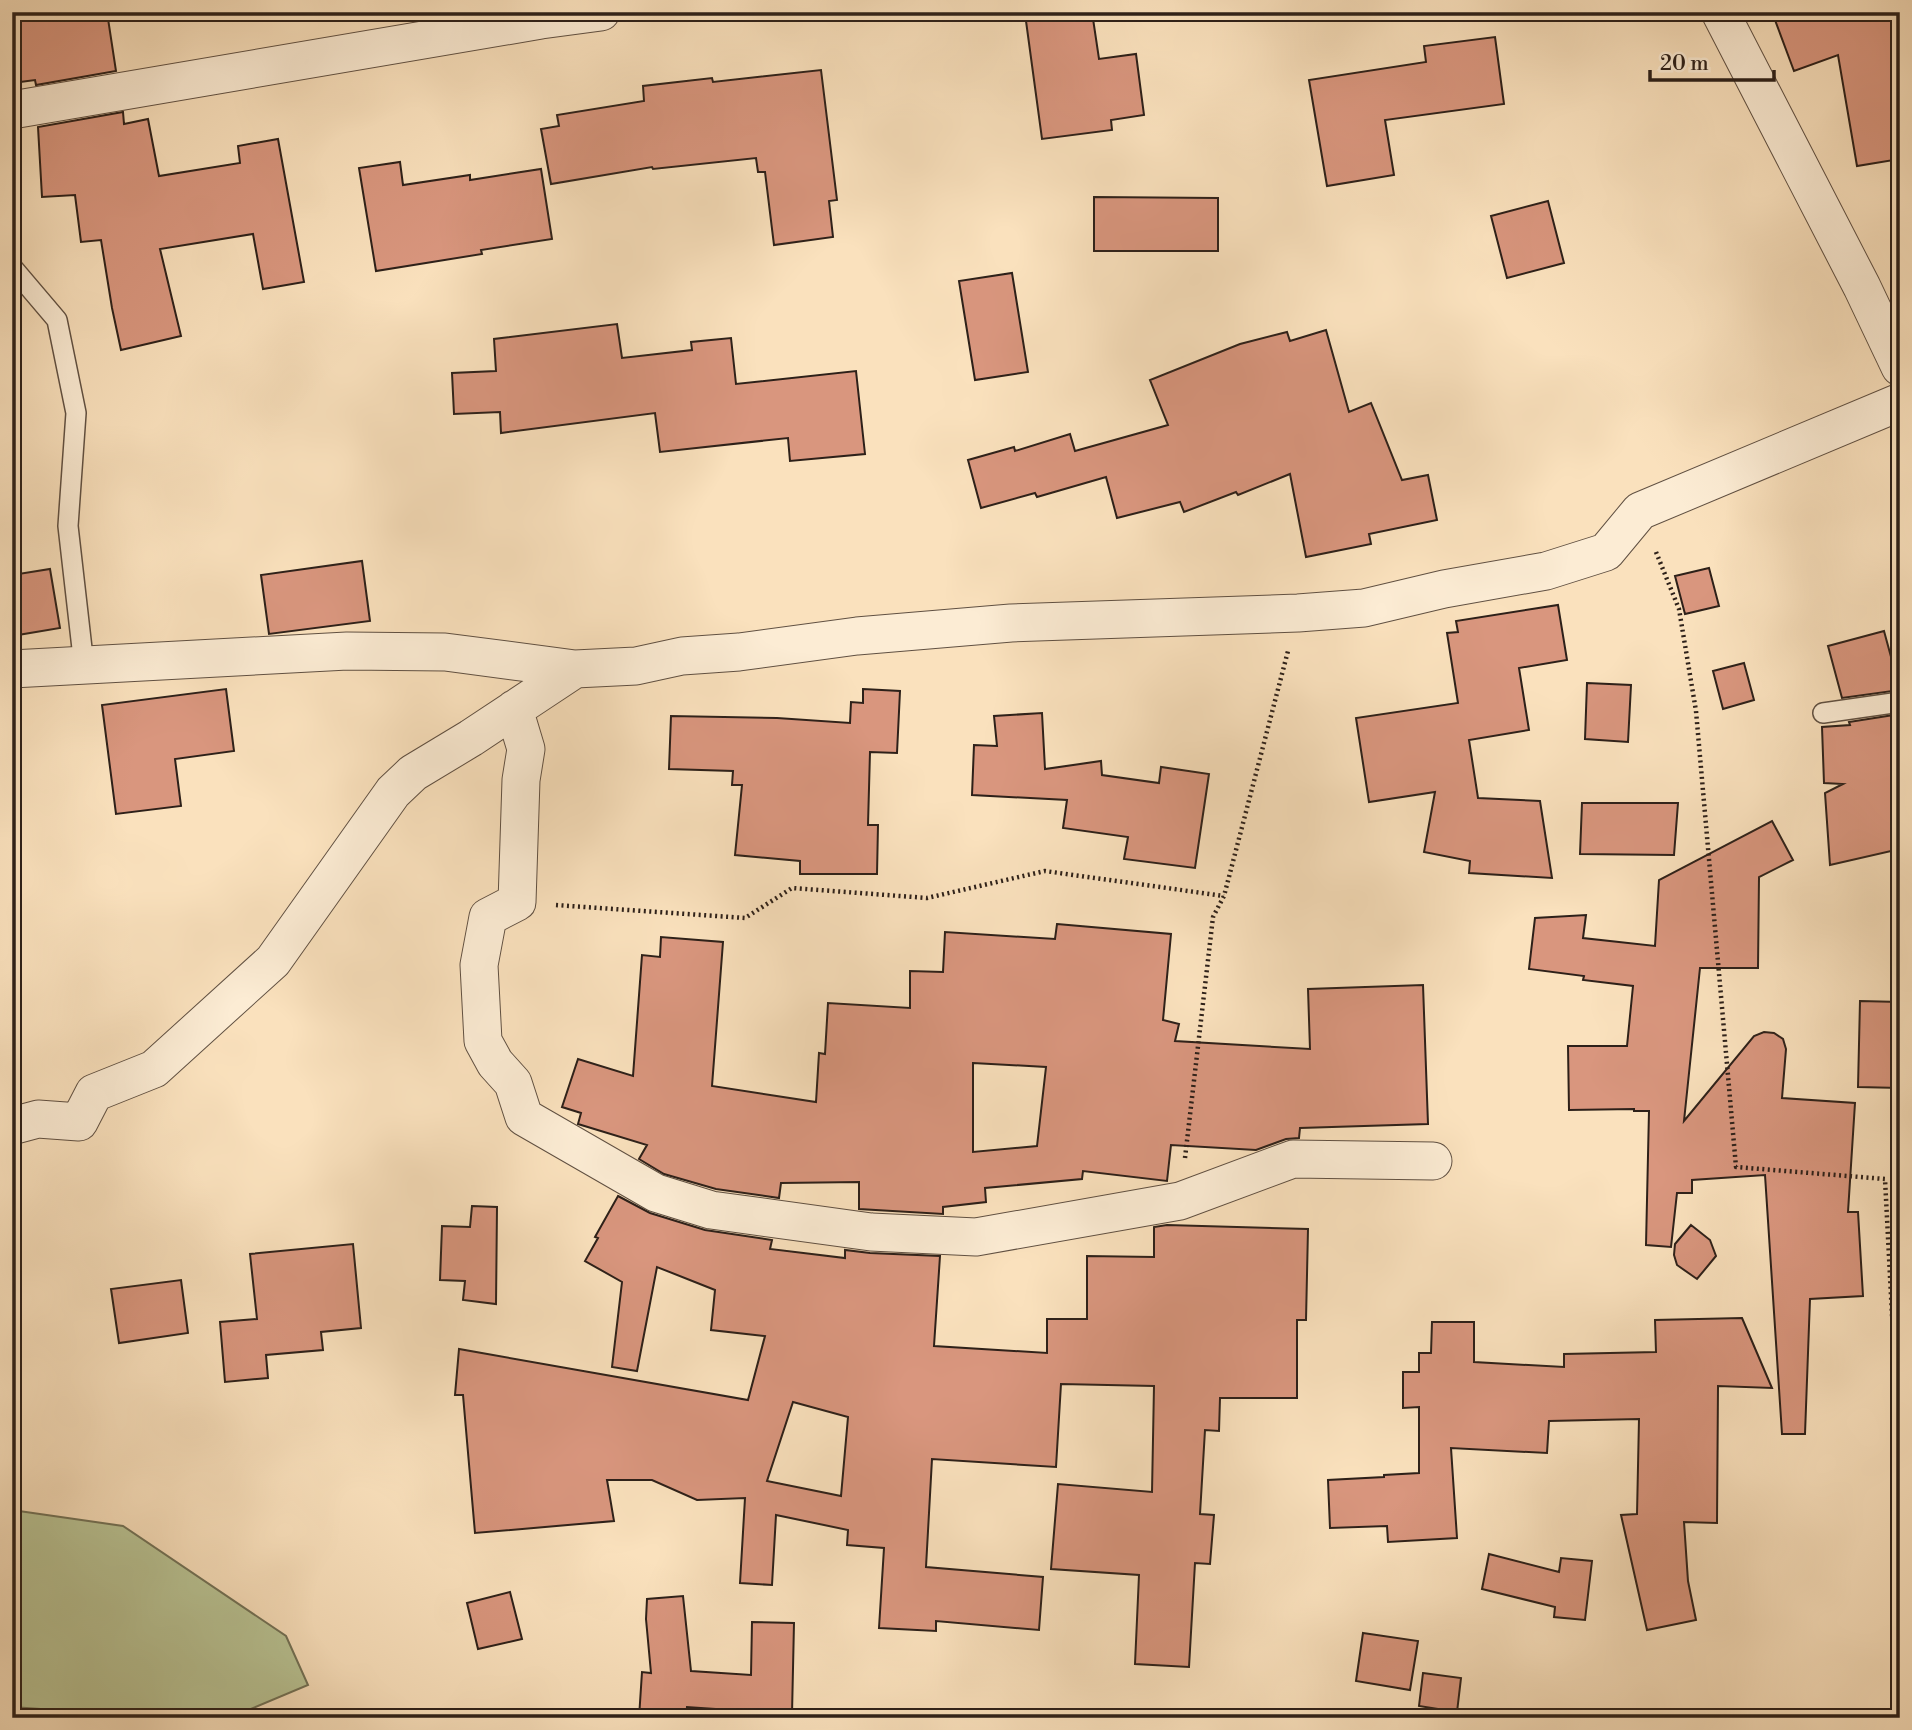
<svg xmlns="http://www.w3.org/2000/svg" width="1912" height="1730" font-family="'Libre Bodoni',serif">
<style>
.green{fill:#b9c495;stroke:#737257;stroke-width:2}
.building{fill:#d9967e;stroke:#2d2019;stroke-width:2;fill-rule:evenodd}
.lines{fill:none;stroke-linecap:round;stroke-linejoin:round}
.service-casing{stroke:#605042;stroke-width:22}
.minor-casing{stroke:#605042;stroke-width:39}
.path{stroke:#2d2019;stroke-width:4.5;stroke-dasharray:2 3.5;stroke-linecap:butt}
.service{stroke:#fcecd4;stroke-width:19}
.minor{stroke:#fcecd4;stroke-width:37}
</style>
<rect width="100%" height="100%" fill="#fae1bd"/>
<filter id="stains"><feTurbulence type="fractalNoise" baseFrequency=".00286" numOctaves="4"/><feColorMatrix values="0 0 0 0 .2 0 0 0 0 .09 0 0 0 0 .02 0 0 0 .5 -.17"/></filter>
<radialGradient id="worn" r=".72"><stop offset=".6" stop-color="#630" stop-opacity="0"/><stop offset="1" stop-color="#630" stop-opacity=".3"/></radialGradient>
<path class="green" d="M 12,1510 L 123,1526 L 286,1636 L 308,1685 L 229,1718 L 170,1718 L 12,1707 Z"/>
<path class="building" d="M 73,12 L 107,12 L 116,71 L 36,85 L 35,80 L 12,83 L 12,21 Z
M 1092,12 L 1099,59 L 1136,54 L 1144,115 L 1111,120 L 1112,130 L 1042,139 L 1026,21 Z
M 1772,12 L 1900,12 L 1900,159 L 1857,166 L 1838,55 L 1794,71 Z
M 1495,37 L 1504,104 L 1385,120 L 1394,175 L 1327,186 L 1309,80 L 1426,62 L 1424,46 Z
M 821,70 L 837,200 L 829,201 L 833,237 L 774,245 L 765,172 L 758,172 L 756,158 L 653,169 L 652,167 L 551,184 L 541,129 L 559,126 L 557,115 L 644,101 L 643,86 L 712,78 L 713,82 Z
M 123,112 L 124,124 L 148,119 L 159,176 L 240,163 L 238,146 L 278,139 L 304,282 L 263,289 L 253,234 L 160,249 L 181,336 L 121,350 L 112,308 L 101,240 L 81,242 L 75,195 L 42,197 L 38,127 Z
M 400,162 L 403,185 L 470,175 L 470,180 L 541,169 L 552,239 L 481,250 L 482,254 L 376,271 L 359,168 Z
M 1094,197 L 1218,198 L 1218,251 L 1094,251 Z
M 1548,201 L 1564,263 L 1507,278 L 1491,216 Z
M 1012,273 L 1028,372 L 975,380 L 959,281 Z
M 617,324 L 622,358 L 692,350 L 691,342 L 731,338 L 736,384 L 856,371 L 865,454 L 790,461 L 788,438 L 660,452 L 655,413 L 501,433 L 500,412 L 454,414 L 452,373 L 496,371 L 494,339 Z
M 1326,330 L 1349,412 L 1371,403 L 1402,480 L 1428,475 L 1437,520 L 1369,534 L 1371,544 L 1306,557 L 1290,474 L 1238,495 L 1236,492 L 1184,512 L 1180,502 L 1117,518 L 1106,477 L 1037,497 L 1035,493 L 981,508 L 968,460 L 1014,447 L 1015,451 L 1070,434 L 1075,451 L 1168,425 L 1150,380 L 1240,344 L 1287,332 L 1290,341 Z
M 362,561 L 370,621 L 269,634 L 261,575 Z
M 1709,568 L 1719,606 L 1685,614 L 1675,576 Z
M 50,569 L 60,628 L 12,636 L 12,575 Z
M 1558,605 L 1567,660 L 1519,668 L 1529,730 L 1469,740 L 1478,798 L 1540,801 L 1552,878 L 1469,873 L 1470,861 L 1424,852 L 1435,792 L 1369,802 L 1356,718 L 1458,703 L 1447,633 L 1458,632 L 1456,621 Z
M 1884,631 L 1900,690 L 1842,698 L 1828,646 Z
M 1744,663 L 1754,700 L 1723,709 L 1713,671 Z
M 1587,683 L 1631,685 L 1628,742 L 1585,739 Z
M 226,689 L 234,751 L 175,759 L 181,806 L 116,814 L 102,705 Z
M 863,689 L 900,691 L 897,753 L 870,752 L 868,825 L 878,825 L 877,874 L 800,874 L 800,861 L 735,855 L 742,785 L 732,785 L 733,771 L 669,769 L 671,716 L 777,718 L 850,723 L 851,702 L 863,703 Z
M 1042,713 L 1045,769 L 1101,761 L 1102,775 L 1159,783 L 1161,767 L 1209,774 L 1195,868 L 1124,859 L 1128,837 L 1063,828 L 1067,800 L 972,795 L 974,745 L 997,746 L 994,716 Z
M 1900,714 L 1900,849 L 1830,865 L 1825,793 L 1843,784 L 1824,783 L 1822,727 L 1850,725 L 1849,722 Z
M 1582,803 L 1678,803 L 1674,855 L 1580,854 Z
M 1772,821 L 1793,860 L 1759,877 L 1758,968 L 1700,968 L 1684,1121 L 1754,1036 L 1764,1032 L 1774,1033 L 1783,1039 L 1786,1049 L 1782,1098 L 1855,1103 L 1848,1212 L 1858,1212 L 1863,1296 L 1810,1299 L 1805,1434 L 1782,1434 L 1765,1175 L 1692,1180 L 1692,1193 L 1677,1193 L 1671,1247 L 1646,1245 L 1649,1111 L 1634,1111 L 1634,1109 L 1569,1110 L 1568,1046 L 1627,1046 L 1633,986 L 1583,980 L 1584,976 L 1529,969 L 1535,918 L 1586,915 L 1583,938 L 1655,946 L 1659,880 Z
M 1057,924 L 1171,934 L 1163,1020 L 1179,1024 L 1175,1041 L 1310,1049 L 1308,989 L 1423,985 L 1428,1124 L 1300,1128 L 1299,1138 L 1286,1139 L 1256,1150 L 1171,1145 L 1167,1181 L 1083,1171 L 1082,1179 L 985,1188 L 986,1202 L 943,1207 L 943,1214 L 859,1209 L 859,1182 L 781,1183 L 779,1198 L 716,1189 L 664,1174 L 639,1159 L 647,1145 L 578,1124 L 581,1113 L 562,1107 L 578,1059 L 633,1076 L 642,955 L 660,957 L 661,937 L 723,942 L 712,1086 L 816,1102 L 819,1053 L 825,1054 L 828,1003 L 910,1008 L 910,971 L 943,972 L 945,932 L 1055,939 ZM 973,1063 L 1046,1067 L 1037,1146 L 973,1152 Z
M 1860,1001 L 1900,1002 L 1900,1088 L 1858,1087 Z
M 618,1196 L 650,1213 L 705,1230 L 772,1240 L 770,1249 L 845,1258 L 845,1250 L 870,1253 L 940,1256 L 934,1346 L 1047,1353 L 1047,1319 L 1087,1319 L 1087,1256 L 1154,1257 L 1154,1227 L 1167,1225 L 1308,1229 L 1306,1320 L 1297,1320 L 1297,1398 L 1220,1398 L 1219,1431 L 1205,1430 L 1200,1514 L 1214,1515 L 1210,1564 L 1195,1563 L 1189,1667 L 1135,1664 L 1139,1575 L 1051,1569 L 1058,1484 L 1152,1492 L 1154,1386 L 1061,1384 L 1056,1467 L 932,1459 L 926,1567 L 1043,1577 L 1039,1630 L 936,1621 L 936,1631 L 879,1628 L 884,1548 L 847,1545 L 848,1530 L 776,1515 L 772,1585 L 740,1583 L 745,1498 L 697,1500 L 652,1480 L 607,1480 L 614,1521 L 475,1533 L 463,1395 L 455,1395 L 459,1349 L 748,1400 L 765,1336 L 711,1330 L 715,1290 L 657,1267 L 637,1371 L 612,1367 L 622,1282 L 585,1261 L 598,1238 L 595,1237 ZM 793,1402 L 848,1417 L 841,1496 L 767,1481 Z
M 472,1206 L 497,1207 L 496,1304 L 463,1300 L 465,1281 L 440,1280 L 442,1226 L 470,1227 Z
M 1691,1225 L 1710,1240 L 1716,1256 L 1697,1279 L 1677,1265 L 1674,1255 L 1675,1244 Z
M 353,1244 L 361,1328 L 321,1332 L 323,1350 L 266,1355 L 268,1378 L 225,1382 L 220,1322 L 257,1319 L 250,1254 Z
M 181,1280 L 188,1333 L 119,1343 L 111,1289 Z
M 1742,1318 L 1772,1388 L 1718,1386 L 1717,1523 L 1684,1522 L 1688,1581 L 1696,1620 L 1647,1630 L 1621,1515 L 1637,1514 L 1639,1419 L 1549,1421 L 1547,1453 L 1451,1448 L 1457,1538 L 1388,1542 L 1387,1526 L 1330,1528 L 1328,1480 L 1384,1477 L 1384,1475 L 1419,1473 L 1419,1407 L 1403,1408 L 1403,1372 L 1419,1372 L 1419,1353 L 1431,1353 L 1432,1322 L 1474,1322 L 1474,1362 L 1564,1367 L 1564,1354 L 1656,1352 L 1655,1320 Z
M 1489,1554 L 1559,1572 L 1561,1558 L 1592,1561 L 1585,1620 L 1554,1617 L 1555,1607 L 1482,1589 Z
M 510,1592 L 522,1639 L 478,1649 L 467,1603 Z
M 683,1596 L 691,1671 L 751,1675 L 752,1622 L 794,1623 L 792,1714 L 687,1707 L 686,1718 L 639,1718 L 642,1672 L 651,1673 L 646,1619 L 647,1599 Z
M 1363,1633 L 1418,1641 L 1410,1690 L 1356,1681 Z
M 1423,1673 L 1461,1678 L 1457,1712 L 1419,1706 Z"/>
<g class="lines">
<defs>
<path id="service" d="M 12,267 L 57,320 L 76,413 L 68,526 L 84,666
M 1823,713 L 1900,702"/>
<path id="minor" d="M 1720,12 L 1862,287 L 1900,367
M 12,110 L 541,20 L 601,12
M 12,669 L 347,651 L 445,652 L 575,669 L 636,666 L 682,656 L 739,652 L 857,636 L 1011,623 L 1298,613 L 1364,608 L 1444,589 L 1546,571 L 1606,552 L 1640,511 L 1900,402
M 514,709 L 526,749 L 521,780 L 517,902 L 488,917 L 479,965 L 483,1041 L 495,1063 L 513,1083 L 524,1117 L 656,1193 L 711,1210 L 871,1232 L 976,1237 L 1180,1201 L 1293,1159 L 1433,1161
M 12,1126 L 38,1119 L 79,1122 L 94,1093 L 154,1069 L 273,961 L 393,792 L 413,773 L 471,738 L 575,669"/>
</defs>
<use href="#service" class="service-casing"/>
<use href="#minor" class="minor-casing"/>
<path class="path" d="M 1656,552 L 1679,609 L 1696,711 L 1736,1167 L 1885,1179 L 1900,1470
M 556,905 L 745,918 L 792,888 L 927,898 L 1045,871 L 1224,896
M 1185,1158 L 1213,917 L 1224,896 L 1288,651"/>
<use href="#service" class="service"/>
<use href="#minor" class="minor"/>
</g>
<rect width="1912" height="1730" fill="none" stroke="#fae1bd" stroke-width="42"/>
<rect x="14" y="14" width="1884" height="1702" fill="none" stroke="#2d2019" stroke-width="3.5"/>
<rect x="21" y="21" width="1870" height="1688" fill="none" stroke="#2d2019" stroke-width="2"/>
<path d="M1650 70v10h124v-10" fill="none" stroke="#2d2019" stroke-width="3.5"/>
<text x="1660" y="70" font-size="21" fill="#2d2019" stroke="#fcecd4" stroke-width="5" paint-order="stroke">20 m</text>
<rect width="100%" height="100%" filter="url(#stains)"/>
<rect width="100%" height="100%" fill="url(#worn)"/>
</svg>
